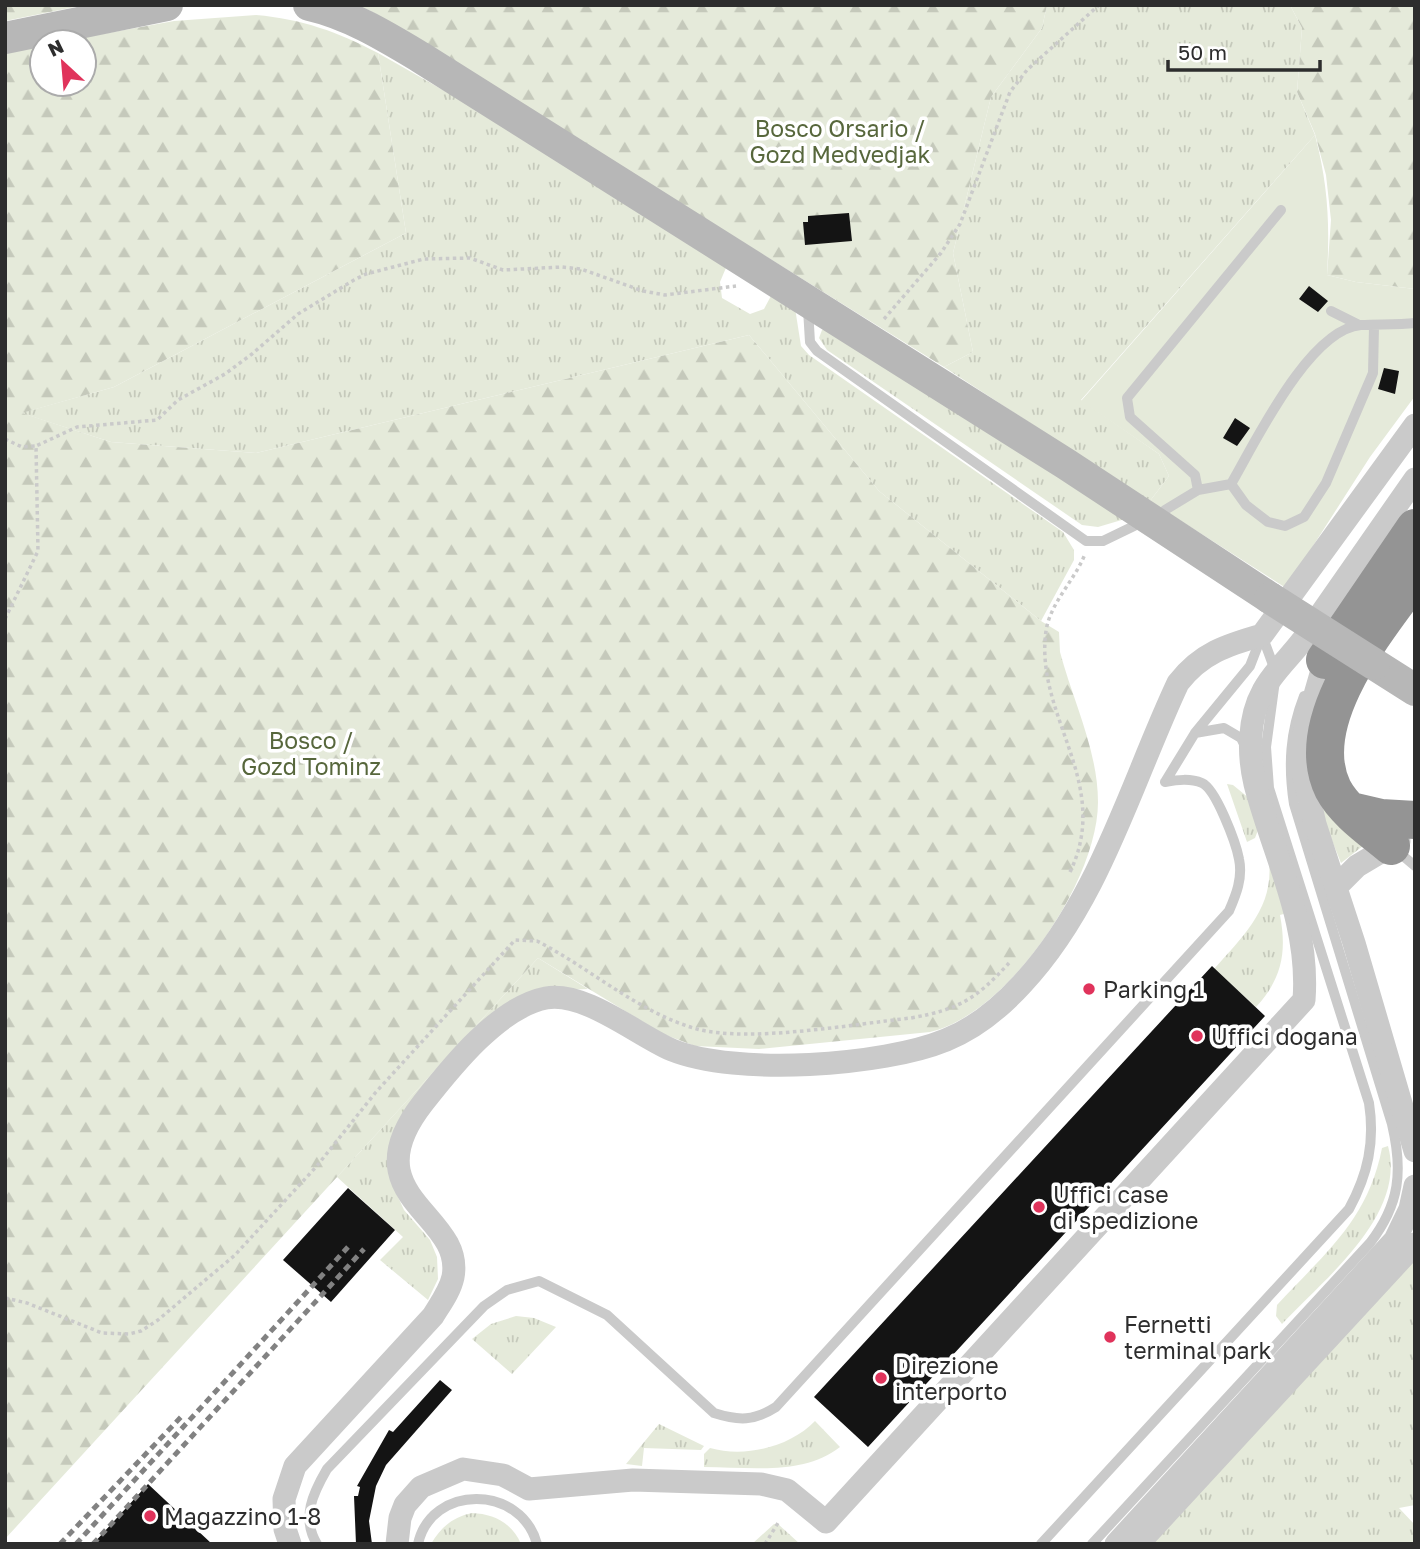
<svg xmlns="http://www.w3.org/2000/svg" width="1420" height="1549" font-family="'Golos Text',sans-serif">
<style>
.grass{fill:url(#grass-tufts)}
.forest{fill:url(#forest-firs)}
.green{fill:#e5eada}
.building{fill:#141414}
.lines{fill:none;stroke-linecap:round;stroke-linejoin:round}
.path{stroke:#cacaca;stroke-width:3.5;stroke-dasharray:3.5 3.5;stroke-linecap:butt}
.lane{stroke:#cacaca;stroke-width:10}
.street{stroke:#cacaca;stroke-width:23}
.secondary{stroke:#b7b7b7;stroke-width:32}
.highway{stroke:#949494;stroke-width:38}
.rail{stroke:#828282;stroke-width:5;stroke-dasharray:7 5;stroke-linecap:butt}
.secondary-bridge{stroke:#b7b7b7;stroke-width:32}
.poi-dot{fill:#e0335b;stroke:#fff;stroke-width:2.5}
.labels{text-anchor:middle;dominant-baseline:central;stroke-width:7;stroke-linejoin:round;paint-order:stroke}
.park-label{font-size:23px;fill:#57673c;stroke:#fff}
.poi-label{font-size:23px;fill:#2d2d2d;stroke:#fff;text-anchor:start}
</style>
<defs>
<pattern id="grass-tufts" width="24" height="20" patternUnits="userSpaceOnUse" patternTransform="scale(1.75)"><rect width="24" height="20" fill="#e5eada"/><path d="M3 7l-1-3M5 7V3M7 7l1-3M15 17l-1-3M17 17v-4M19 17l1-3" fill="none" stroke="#c5c9bb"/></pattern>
<pattern id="forest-firs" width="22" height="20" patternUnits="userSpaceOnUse" patternTransform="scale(1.75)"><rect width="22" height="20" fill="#e5eada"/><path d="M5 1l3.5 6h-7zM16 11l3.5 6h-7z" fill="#c5c9bb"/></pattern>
</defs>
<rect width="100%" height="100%" fill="#fff"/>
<path class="grass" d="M 1047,5 L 1290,5 L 1302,28 L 1297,92 L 1315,135 L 1081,400 L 1159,454 L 1169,476 L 1150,501 L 944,367 L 973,352 L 953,253 L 991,97 L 1042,28 Z
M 378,53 L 620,191 L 728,263 L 720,282 L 722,298 L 750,314 L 764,309 L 772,294 L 795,308 L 801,346 L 809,355 L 1063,532 L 1074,550 L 1074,560 L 1041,621 L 879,491 L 749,335 L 256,453 L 111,442 L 21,413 L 114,387 L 406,233 Z
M 827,327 L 1125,519 L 1098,527 L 1082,525 L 827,350 L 819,338 L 822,330 Z
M 1314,771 L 1363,846 L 1341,863 L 1319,808 Z
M 1227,784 L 1233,785 L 1255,803 L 1260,825 L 1255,838 L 1247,842 Z
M 1269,861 L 1287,913 L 1280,915 C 1287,952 1282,979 1256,1007 L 1214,969 C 1243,936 1274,908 1269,861 Z
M 538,958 L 588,989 L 541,991 L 411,1108 L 393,1186 L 404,1210 L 430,1240 L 437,1257 L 438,1279 L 428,1300 L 380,1260 L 403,1237 L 337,1177 Z
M 1388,1146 C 1407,1215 1324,1279 1282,1324 L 1276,1316 L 1277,1305 C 1325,1253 1368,1220 1382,1148 Z
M 1415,1253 L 1415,1505 L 1399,1508 L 1415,1525 L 1415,1544 L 1150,1544 Z
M 516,1316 L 534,1318 L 556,1327 L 512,1374 L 472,1339 L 491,1324 Z
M 815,1421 L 840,1447 C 803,1476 748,1467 704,1467 L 704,1454 L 710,1448 C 745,1458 790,1447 815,1421 Z
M 659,1424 L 704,1446 L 701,1450 L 644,1448 L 642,1466 L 626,1464 Z
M 472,1513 C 494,1514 512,1523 521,1544 L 431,1544 C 441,1527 453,1517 472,1513 Z
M 774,1524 L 778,1524 L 800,1544 L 752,1544 Z"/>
<path class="forest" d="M 5,5 L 85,5 L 5,21 Z
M 356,5 L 1047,5 L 1042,28 L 991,97 L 953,253 L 973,352 L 944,367 L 371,11 Z
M 1290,5 L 1415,5 L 1415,289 L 1356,282 L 1327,275 L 1331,220 L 1326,175 L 1315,134 L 1297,92 L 1302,28 Z
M 256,15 C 302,19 338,32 378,53 L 406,233 L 114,387 L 22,413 L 111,442 L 256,453 L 749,335 L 879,491 L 1041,621 L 1059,632 L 1060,652 C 1073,701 1098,751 1098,802 C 1098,881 1008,1014 930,1032 L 759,1049 L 695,1046 L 663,1034 L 538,958 L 5,1539 L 5,52 L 42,45 L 42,84 L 84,84 L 84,42 L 58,42 L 174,21 Z"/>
<path class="green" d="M 1315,135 C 1328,185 1330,223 1327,275 L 1356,282 L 1415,289 L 1415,396 L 1370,457 L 1286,588 L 1150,501 L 1169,476 L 1159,454 L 1081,401 Z"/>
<path class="building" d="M 849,213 L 852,241 L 805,245 L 803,222 L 808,222 L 808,216 Z
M 1309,286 L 1328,301 L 1318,312 L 1299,299 Z
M 1384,368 L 1399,371 L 1395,394 L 1378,389 Z
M 1235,418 L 1250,428 L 1237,446 L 1223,438 Z
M 1212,966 L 1265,1016 L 868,1447 L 814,1397 Z
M 348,1188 L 395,1230 L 331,1302 L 283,1260 Z
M 440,1380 L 452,1390 L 386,1465 L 376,1486 L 369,1521 L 372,1544 L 356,1544 L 354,1496 L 358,1496 L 360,1487 L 357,1486 L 389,1430 L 393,1432 Z
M 148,1484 L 212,1544 L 93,1544 Z"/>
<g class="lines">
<path class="path" d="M 884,319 L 941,253 L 960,224 L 1010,92 L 1027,70 L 1099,5
M 5,439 L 22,447 L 36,446
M 5,619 L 38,551 L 36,446 L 77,427 L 157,420 L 178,400 L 225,374 L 252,354 L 298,314 L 354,280 L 366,274 L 424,259 L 470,258 L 503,270 L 562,267 L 581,269 L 643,291 L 665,295 L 736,286
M 1070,872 C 1113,783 1034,716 1046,631 C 1050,603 1075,580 1085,554
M 5,1298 L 27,1303 L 102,1333 L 129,1334 L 141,1331 L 158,1320 L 235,1255 L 316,1167 L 376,1092 L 515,940 L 537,941 C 590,968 639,1013 697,1029 C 750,1043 854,1024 911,1018 C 960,1009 976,999 1009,963
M 765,1544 L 778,1523"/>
<path class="lane" d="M 808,309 L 810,342 L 817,351 L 1086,541 L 1103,541 L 1134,526
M 1331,311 L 1359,325
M 1231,484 L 1246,505 L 1268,522 L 1285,526 L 1304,517 L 1326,483 L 1373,373 L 1374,327
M 1198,490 L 1195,475 L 1130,417 L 1127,398 L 1281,210
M 1165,510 L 1198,490 L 1231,484 C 1255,443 1309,329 1361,325 C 1378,324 1397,325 1415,323
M 1195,733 L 1224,728 L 1241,738 L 1246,748
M 1396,850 L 1415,866
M 317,1544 C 301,1518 313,1493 327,1469 L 484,1306 L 507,1290 L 539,1281 L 607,1315 L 714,1413 C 739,1421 754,1421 776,1407 L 1229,911 C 1236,895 1243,878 1239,859 C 1236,843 1216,789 1202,783 C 1190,778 1177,780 1165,782
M 418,1544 C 431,1484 521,1484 537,1544
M 1041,1544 L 1349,1209 C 1368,1174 1375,1142 1369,1103 L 1269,788 L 1266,747 L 1276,673 L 1262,635 L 1250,666 L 1195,733 L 1165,782
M 1092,1544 L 1370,1243 C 1400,1204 1403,1171 1392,1124 L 1294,804 C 1288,765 1290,732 1304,696"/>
<path class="street" d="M 1325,660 L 1304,733 L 1304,776 L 1315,824 L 1354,943 L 1415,1151
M 1337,886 L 1357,866 L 1399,841
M 290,1544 L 285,1529 L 284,1499 L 295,1466 L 433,1316 C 441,1303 450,1291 453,1277 C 465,1213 349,1198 423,1103 C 452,1066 499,1007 546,998 C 585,991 637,1035 672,1050 C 736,1076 883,1066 946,1040 C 976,1028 1000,1008 1022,984 C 1099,902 1131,783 1178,683 C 1201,653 1227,645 1262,635 L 1415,425
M 397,1544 L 400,1518 L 405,1505 L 421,1487 L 463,1469 L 503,1475 L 529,1489 L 633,1480 L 761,1484 L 787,1490 L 826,1522 L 1304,1000 C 1310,923 1274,857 1255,784 C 1248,755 1248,718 1263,691 C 1272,673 1290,657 1302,641 C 1340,587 1377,533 1415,479
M 1116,1544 L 1395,1240 L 1410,1209 L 1415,1186
M 1138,1544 L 1415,1244"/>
<path class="secondary" d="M 309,5 C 349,14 385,36 420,57 L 1066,464 L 1270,598
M 5,38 L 167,5
M 1374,664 L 1415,690"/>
<path class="highway" d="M 1325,660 L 1415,528
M 1351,811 L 1381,818 L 1415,820
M 1391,846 C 1372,830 1345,812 1333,789 C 1300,721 1377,629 1415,577"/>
<path class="rail" d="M 60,1544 L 181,1417
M 76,1544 L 348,1247
M 93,1544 L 364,1249"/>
<path class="secondary-bridge" d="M 1270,598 L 1374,664"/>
</g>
<g class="poi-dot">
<circle cx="1089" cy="989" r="7"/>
<circle cx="1197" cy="1036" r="7"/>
<circle cx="1039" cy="1207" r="7"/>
<circle cx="1110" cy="1337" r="7"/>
<circle cx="881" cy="1378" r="7"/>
<circle cx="150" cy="1516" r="7"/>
</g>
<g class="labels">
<g class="park-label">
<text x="840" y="128">Bosco Orsario /<tspan x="840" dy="26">Gozd Medvedjak</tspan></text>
<text x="311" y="740">Bosco /<tspan x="311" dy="26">Gozd Tominz</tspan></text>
</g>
<g class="poi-label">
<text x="1103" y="989">Parking 1</text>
<text x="1211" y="1036">Uffici dogana</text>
<text x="1053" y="1194">Uffici case<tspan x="1053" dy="26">di spedizione</tspan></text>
<text x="1124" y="1324">Fernetti<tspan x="1124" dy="26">terminal park</tspan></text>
<text x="895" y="1365">Direzione<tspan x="895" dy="26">interporto</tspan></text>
<text x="164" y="1516">Magazzino 1-8</text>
</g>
</g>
<rect width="1420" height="1549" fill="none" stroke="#2d2d2d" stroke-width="14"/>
<g transform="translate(63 63) rotate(334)"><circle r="33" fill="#ffffff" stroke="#ababab" stroke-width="2"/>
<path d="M0-5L12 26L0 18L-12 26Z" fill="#e0335b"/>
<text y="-10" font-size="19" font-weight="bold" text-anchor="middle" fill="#2d2d2d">N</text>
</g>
<path d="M1168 60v10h152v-10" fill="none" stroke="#2d2d2d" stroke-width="3.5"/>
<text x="1178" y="60" font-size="21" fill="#2d2d2d" stroke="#ffffff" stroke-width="5" paint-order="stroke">50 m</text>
</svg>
